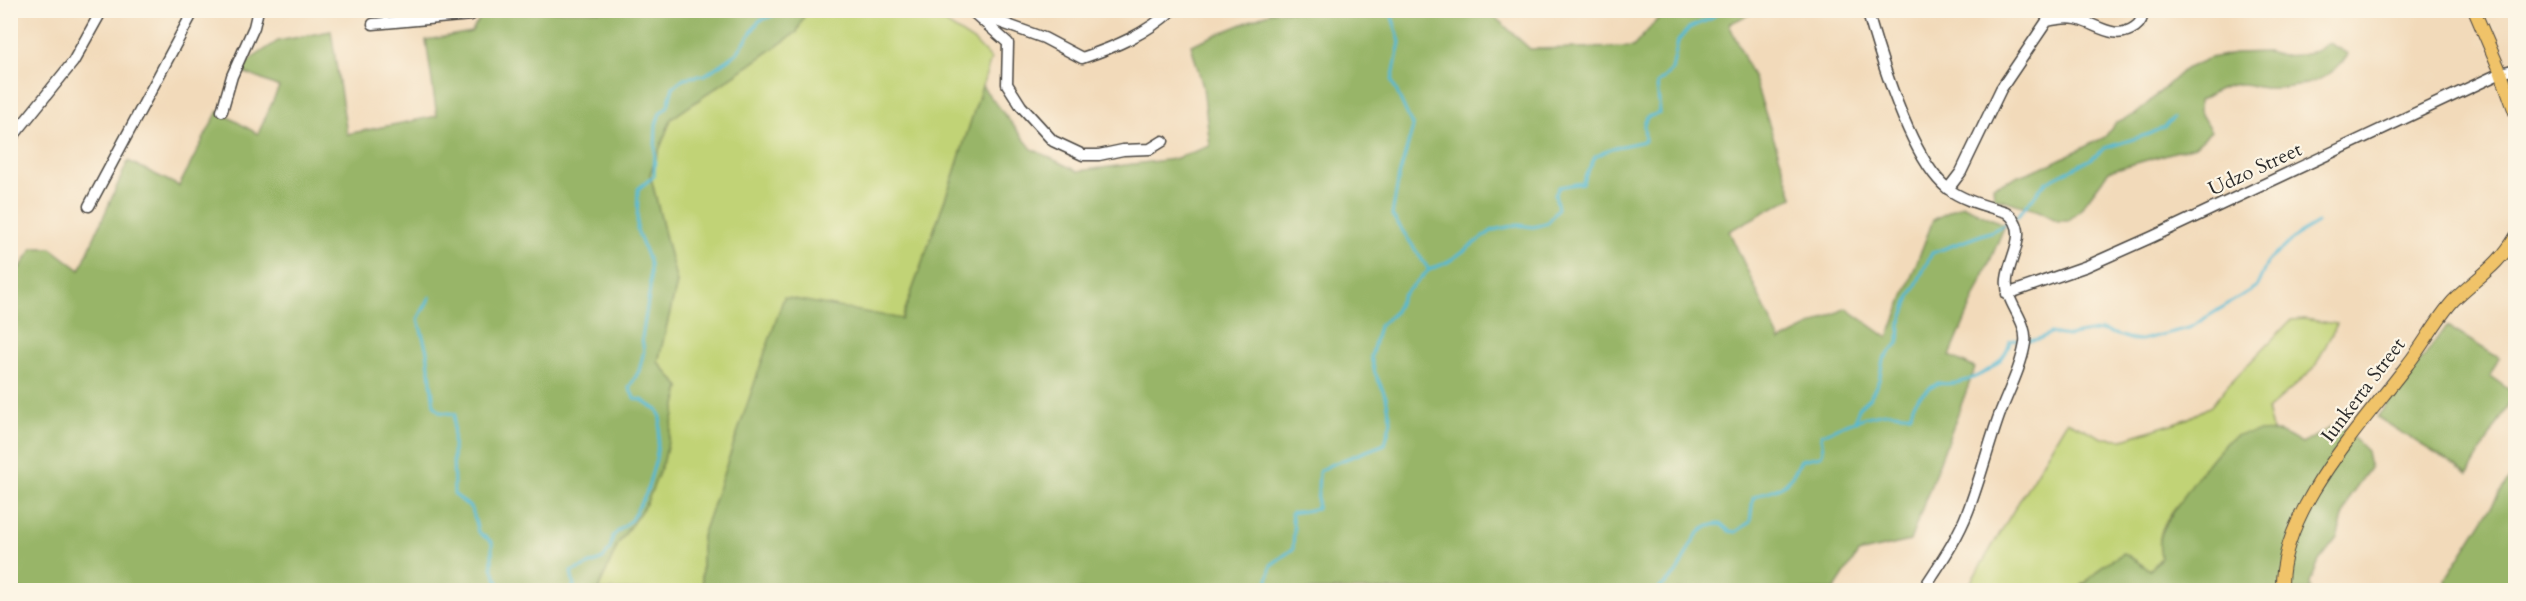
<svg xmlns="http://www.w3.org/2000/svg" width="2526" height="601" font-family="Cardo,serif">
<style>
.green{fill:#c1d376;stroke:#767f50;stroke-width:1.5}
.forest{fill:#98b567;stroke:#627049;stroke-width:1.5}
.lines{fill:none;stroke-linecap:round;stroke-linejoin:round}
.stream{stroke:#55b9d3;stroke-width:3}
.minor-casing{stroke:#494540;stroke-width:13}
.major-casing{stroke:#494540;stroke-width:14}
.minor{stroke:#fff;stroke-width:10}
.major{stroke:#f0c369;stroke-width:12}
.labels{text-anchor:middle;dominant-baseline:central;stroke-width:4.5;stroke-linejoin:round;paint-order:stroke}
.street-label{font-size:20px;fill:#2b2b2b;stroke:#fcf5e5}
</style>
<rect width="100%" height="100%" fill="#fcf5e5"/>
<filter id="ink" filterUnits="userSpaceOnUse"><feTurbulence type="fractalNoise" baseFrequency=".0167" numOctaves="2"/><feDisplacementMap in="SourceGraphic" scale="12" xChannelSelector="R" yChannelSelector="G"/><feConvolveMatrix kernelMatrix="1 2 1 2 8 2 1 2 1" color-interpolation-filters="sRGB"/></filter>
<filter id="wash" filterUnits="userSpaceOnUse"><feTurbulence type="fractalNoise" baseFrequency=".008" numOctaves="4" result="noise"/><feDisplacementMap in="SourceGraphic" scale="24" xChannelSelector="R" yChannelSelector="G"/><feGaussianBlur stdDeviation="1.35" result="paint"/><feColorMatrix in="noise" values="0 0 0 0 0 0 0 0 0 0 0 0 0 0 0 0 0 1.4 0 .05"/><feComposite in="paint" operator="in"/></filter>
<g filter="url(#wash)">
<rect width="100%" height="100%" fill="#f2daba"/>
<path class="green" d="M 806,11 L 927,11 L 975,42 L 991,59 L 954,174 L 902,319 L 702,536 L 702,590 L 598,590 L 618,544 L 647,502 L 664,460 L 680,387 L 658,362 L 677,283 L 650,174 L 671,119 L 797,32 Z
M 2304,319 L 2337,324 L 2314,368 L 2267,410 L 2273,432 L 2259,432 C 2232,455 2163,503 2160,539 C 2159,545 2161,552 2161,558 L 2150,570 L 2083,584 L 2079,590 L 1966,590 L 2067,421 L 2103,438 L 2123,439 L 2187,419 L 2211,406 L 2228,385 L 2291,320 Z"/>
<path class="forest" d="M 485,11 L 806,11 L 797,32 L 671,119 L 650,174 L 677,283 L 658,362 L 680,387 L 664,460 L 647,502 L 618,544 L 598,590 L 11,590 L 10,254 L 20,268 L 33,248 L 51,248 L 80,270 L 128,161 L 179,186 L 218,111 L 258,134 L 279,87 L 236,69 L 278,41 L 331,31 L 347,134 L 437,116 L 426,40 L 471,32 Z
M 1274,11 L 1492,11 L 1496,18 L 1530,49 L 1633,47 L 1665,11 L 1756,11 L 1729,24 L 1754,79 L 1793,197 L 1729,231 L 1780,341 L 1846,308 L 1888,338 L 1933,220 L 1962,205 L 2005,225 L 1950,356 L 1975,368 L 1910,541 L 1858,553 L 1834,590 L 702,590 L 702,536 L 784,297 L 902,319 L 954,174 L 982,86 L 1032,149 L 1077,171 L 1174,159 L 1210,146 L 1203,87 L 1191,45 Z
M 2329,43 L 2348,54 C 2330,83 2298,89 2266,88 C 2258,88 2250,84 2243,84 C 2227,83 2212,93 2199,101 L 2199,111 L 2211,131 L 2195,146 L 2109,171 L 2080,210 L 2068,221 L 2058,221 L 2039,211 L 1994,197 L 1993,186 L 2050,164 L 2105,137 L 2116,122 L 2136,114 L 2185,69 L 2210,58 L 2235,53 L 2268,52 L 2282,56 L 2297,55 L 2316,51 Z
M 2447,326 L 2499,358 L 2490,376 L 2515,394 L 2468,474 L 2377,417 Z
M 2338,423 L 2367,451 L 2370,468 L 2349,497 L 2337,538 L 2319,561 L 2310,582 L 2311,590 L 2079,590 L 2103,565 L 2124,553 L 2150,570 L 2161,558 C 2160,551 2158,542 2161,535 C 2168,515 2217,445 2235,436 C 2244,432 2273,430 2281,433 C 2288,435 2295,440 2302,444 Z
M 2515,469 L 2515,590 L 2454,590 L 2445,580 Z"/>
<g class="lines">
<path class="stream" d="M 1390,10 L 1400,42 L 1392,81 L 1413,127 L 1399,176 L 1392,215 L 1429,270
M 2017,217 L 2046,182 L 2091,159 L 2105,148 L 2149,134 L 2164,127 L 2173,118
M 430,297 L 418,319 L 427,351 L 434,405 L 440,412 L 455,414 C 451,443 454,466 454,494 L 472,509 L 478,532 L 492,542 L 492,567 L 501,590
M 1855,420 L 1860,406 L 1871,396 L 1879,380 L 1883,360 L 1899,342 L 1900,324 L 1910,297 L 1932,253 L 1992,231 L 2012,221
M 571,590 L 574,586 L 571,572 L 603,559 L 610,549 L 613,536 L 631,520 L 646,494 L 656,459 L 661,417 L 657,410 L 642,400 L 635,399 L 629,388 L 639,371 L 644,351 L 642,338 L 650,289 L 650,264 L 637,230 L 638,189 L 654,176 L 656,125 L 660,113 L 668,106 L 673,87 L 684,78 L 705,75 L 737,53 L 759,21 L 774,15 L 777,10
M 1266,590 L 1271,565 L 1293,549 L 1294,529 L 1291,513 L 1317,509 L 1319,472 L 1330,465 L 1385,444 L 1391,421 L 1386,397 L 1375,373 L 1371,357 L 1379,326 L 1394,313 L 1403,295 L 1429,270 L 1448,262 L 1493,230 L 1518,225 L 1533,227 L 1548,223 L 1558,208 L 1555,195 L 1559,187 L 1582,183 L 1595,157 L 1612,148 L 1645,141 L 1644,125 L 1647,117 L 1660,113 L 1657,84 L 1672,70 L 1678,41 L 1689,28 L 1712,18 L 1720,10
M 1657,590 C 1663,585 1670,580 1675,574 C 1690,555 1691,524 1721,524 L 1729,531 L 1736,532 L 1750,522 L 1753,498 C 1762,492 1770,492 1780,487 C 1790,482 1796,470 1801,460 L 1821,456 L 1823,451 L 1821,435 C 1842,425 1863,416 1886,413 C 1894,412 1902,415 1911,414 C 1913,397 1925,392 1938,383 C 1962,388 2006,368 2010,341 C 2026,337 2033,345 2050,333 L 2067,336 L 2101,330 L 2137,341 L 2189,328 L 2257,286 L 2268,261 L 2300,233 L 2317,223"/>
</g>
</g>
<g filter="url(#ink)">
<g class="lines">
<defs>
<path id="minor" d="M 1867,10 C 1880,56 1911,159 1947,188 C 1963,201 1987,206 2006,212 C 2031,230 2010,255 2007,279 C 2004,303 2028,319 2025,343 C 2021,368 2008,392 1999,416 C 1988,447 1980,480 1968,511 C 1957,540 1939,565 1923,590
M 974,13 L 1008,43 L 1007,84 L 1021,106 L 1053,141 L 1083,155 L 1099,155 L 1123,150 L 1150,149 L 1163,141
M 980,15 L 1044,38 L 1082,58 C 1115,47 1146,34 1172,10
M 373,24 L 471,15 L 477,10
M 222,111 L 232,76 L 254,27 L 258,10
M 10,140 L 73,62 L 102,10
M 1948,189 L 1961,172 L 2001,89 L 2047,21 C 2056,19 2066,17 2076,19 C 2096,23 2114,42 2135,27 C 2141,23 2143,18 2143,10
M 89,206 L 194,10
M 2007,294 L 2087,266 L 2152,237 L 2501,73 L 2516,69"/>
<path id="major" d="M 2474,10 L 2501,73 L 2516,115
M 2282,590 C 2279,511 2362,425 2408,364 C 2424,344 2436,320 2453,301 C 2477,277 2497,268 2516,236"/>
</defs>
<use href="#minor" class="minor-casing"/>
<use href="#major" class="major-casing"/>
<use href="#minor" class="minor"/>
<use href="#major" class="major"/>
</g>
</g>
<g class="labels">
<g class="street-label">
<text transform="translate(2255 169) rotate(-25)">Udzo Street</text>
<text transform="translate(2363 390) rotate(-53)">Iunkerta Street</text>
</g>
</g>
<rect width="2526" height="601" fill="none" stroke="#fcf5e5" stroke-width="36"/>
</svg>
